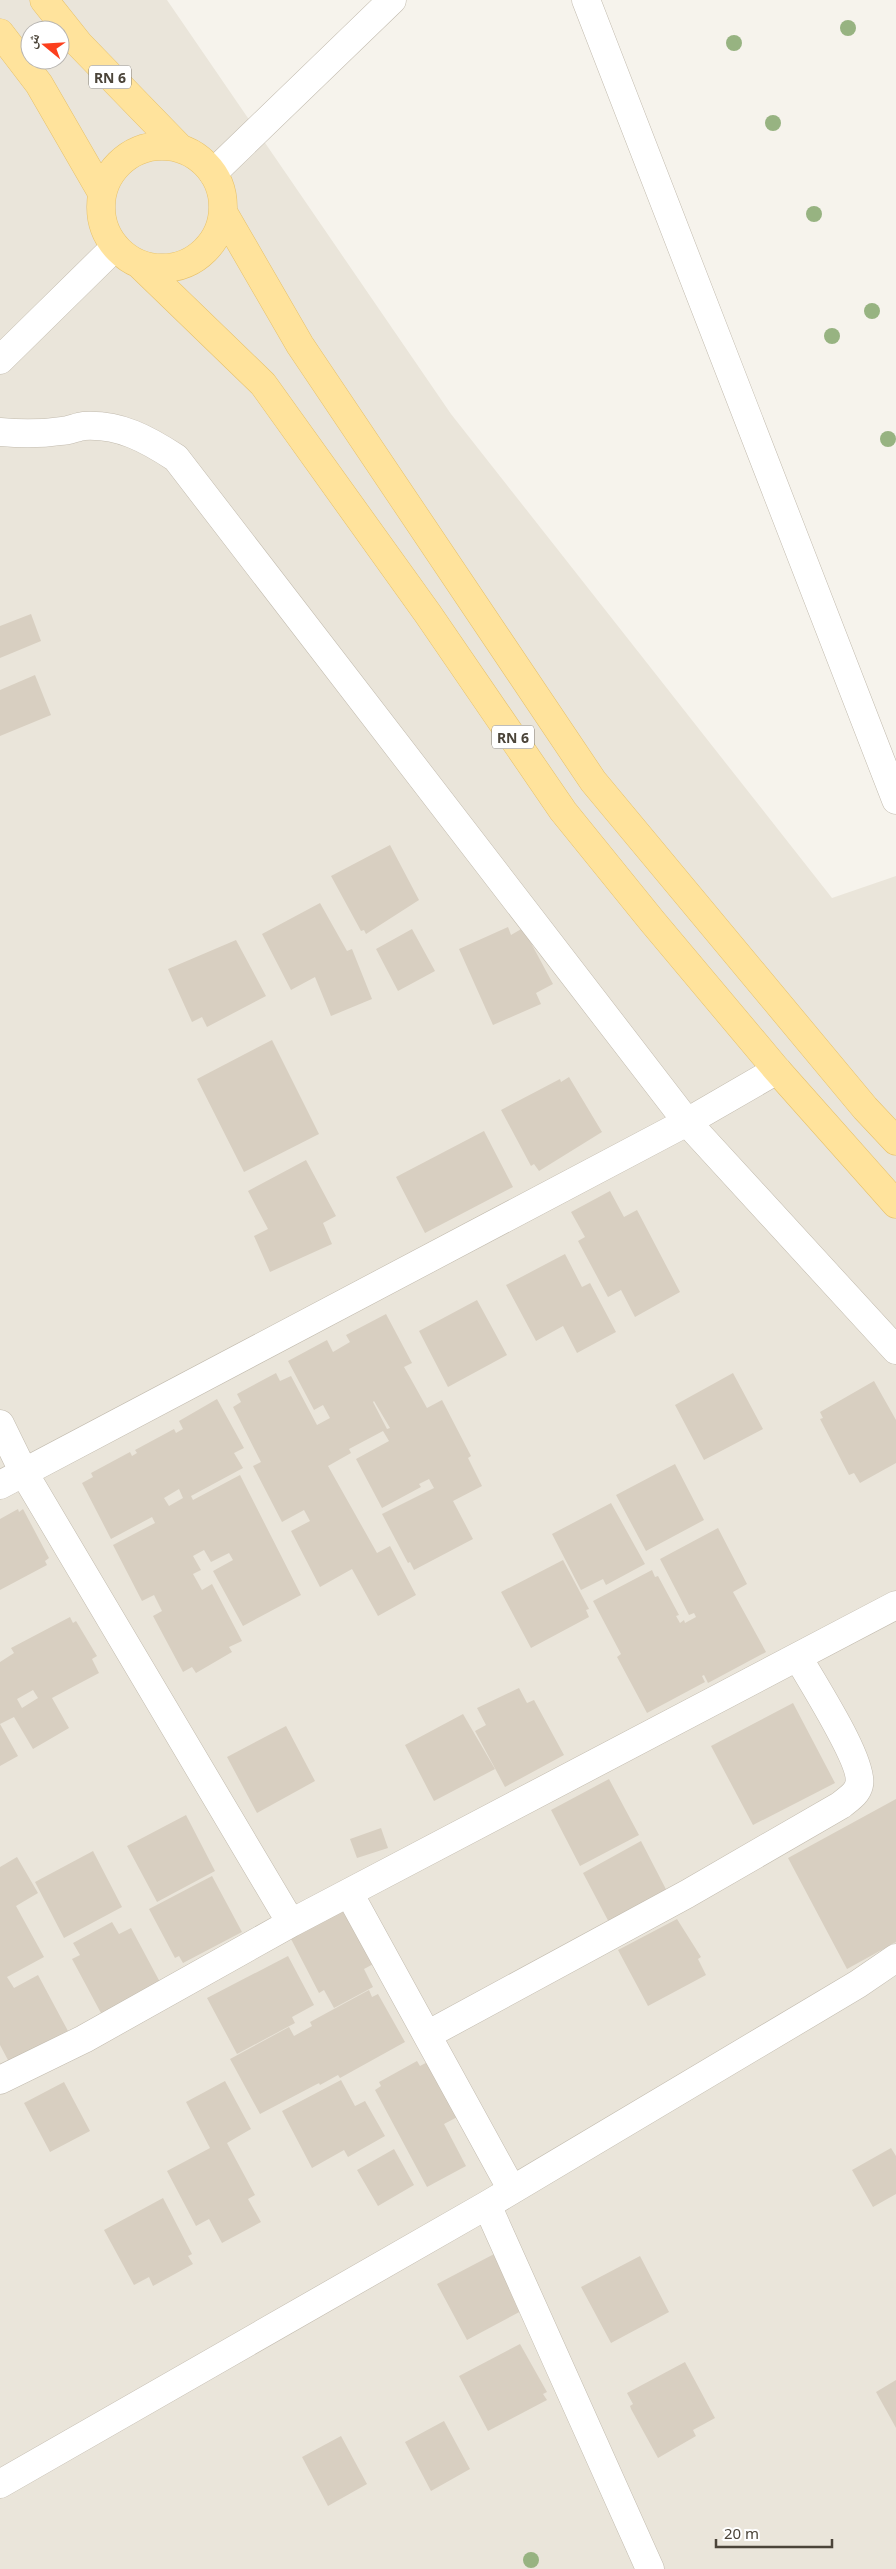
<svg xmlns="http://www.w3.org/2000/svg" width="896" height="2569" font-family="'Noto Sans','Noto Naskh Arabic',sans-serif">
<style>
.residential{fill:#eae5da;fill-rule:evenodd}
.building{fill:#d8cfc1;fill-rule:evenodd}
.lines{fill:none;stroke-linecap:round;stroke-linejoin:round}
.minor-casing{stroke:#c2bbae;stroke-width:29}
.tertiary-casing{stroke:#c2bbae;stroke-width:29}
.primary-casing{stroke:#e6c16a;stroke-width:29}
.minor{stroke:#fff;stroke-width:28}
.tertiary{stroke:#fff;stroke-width:28}
.primary{stroke:#ffe39c;stroke-width:28}
.tree{fill:#97b381}
.labels{text-anchor:middle;dominant-baseline:central;stroke-width:4.5;stroke-linejoin:round;paint-order:stroke}
.shield{fill:#fff;stroke:#817c74;stroke-width:1}
.shield-label{font-size:14px;font-weight:bold;fill:#4b4439}
</style>
<rect width="100%" height="100%" fill="#f6f3ec"/>
<path class="residential" d="M 0,0 L 167,0 L 451,414 L 832,898 L 896,876 L 896,2569 L 0,2569 ZM 30,30 L 60,30 L 60,60 L 30,60 Z"/>
<path class="building" d="M 31,614 L 41,641 L 0,658 L 0,626 Z
M 35,675 L 51,715 L 0,736 L 0,690 Z
M 390,845 L 419,900 L 366,934 L 364,930 L 361,931 L 331,876 Z
M 320,903 L 347,951 L 352,949 L 372,999 L 331,1016 L 315,977 L 291,990 L 262,934 Z
M 508,927 L 511,935 L 523,928 L 553,984 L 536,993 L 541,1004 L 493,1025 L 459,949 Z
M 412,929 L 435,971 L 398,991 L 376,949 Z
M 236,940 L 266,996 L 207,1027 L 202,1017 L 192,1022 L 168,969 Z
M 272,1040 L 319,1134 L 244,1172 L 197,1079 Z
M 569,1077 L 602,1132 L 539,1171 L 534,1164 L 531,1166 L 501,1110 L 560,1079 L 561,1082 Z
M 484,1131 L 513,1187 L 425,1233 L 396,1177 Z
M 306,1160 L 336,1216 L 323,1223 L 332,1244 L 270,1272 L 254,1236 L 268,1229 L 248,1191 Z
M 610,1191 L 624,1217 L 637,1210 L 680,1292 L 635,1317 L 621,1290 L 608,1297 L 578,1241 L 585,1237 L 571,1212 Z
M 565,1254 L 582,1287 L 590,1283 L 616,1332 L 577,1353 L 563,1326 L 536,1341 L 506,1285 Z
M 477,1300 L 507,1355 L 448,1387 L 419,1331 Z
M 386,1314 L 412,1363 L 404,1367 L 412,1381 L 427,1408 L 442,1400 L 471,1456 L 468,1458 L 482,1486 L 453,1501 L 473,1539 L 414,1570 L 410,1562 L 408,1563 L 382,1514 L 434,1488 L 429,1479 L 419,1484 L 421,1487 L 382,1508 L 356,1459 L 389,1441 L 383,1431 L 349,1449 L 351,1453 L 328,1466 L 377,1553 L 390,1546 L 416,1595 L 378,1616 L 352,1569 L 320,1587 L 291,1531 L 310,1521 L 304,1510 L 282,1522 L 253,1466 L 261,1462 L 233,1407 L 241,1402 L 237,1394 L 276,1373 L 280,1381 L 291,1376 L 317,1425 L 330,1418 L 323,1405 L 314,1410 L 288,1361 L 327,1340 L 333,1352 L 350,1342 L 346,1335 ZM 374,1401 L 390,1428 L 387,1429 L 373,1402 Z
M 733,1373 L 763,1429 L 704,1460 L 675,1405 Z
M 874,1381 L 896,1420 L 896,1463 L 860,1483 L 854,1473 L 849,1475 L 820,1419 L 823,1418 L 820,1412 Z
M 217,1399 L 244,1448 L 234,1453 L 243,1468 L 191,1496 L 193,1500 L 240,1475 L 301,1595 L 243,1626 L 213,1571 L 233,1560 L 229,1553 L 211,1562 L 204,1550 L 193,1556 L 201,1570 L 193,1574 L 202,1590 L 212,1584 L 242,1641 L 229,1647 L 232,1652 L 196,1673 L 192,1667 L 183,1672 L 153,1616 L 162,1611 L 154,1595 L 142,1601 L 113,1545 L 155,1523 L 152,1517 L 111,1539 L 82,1483 L 93,1477 L 91,1473 L 130,1452 L 132,1456 L 137,1453 L 135,1450 L 174,1429 L 176,1433 L 183,1429 L 179,1421 ZM 179,1489 L 183,1498 L 169,1506 L 164,1498 Z
M 675,1464 L 704,1520 L 646,1551 L 616,1495 Z
M 611,1503 L 645,1564 L 606,1585 L 603,1579 L 581,1590 L 552,1534 Z
M 18,1509 L 19,1512 L 23,1509 L 49,1558 L 45,1561 L 47,1565 L 0,1590 L 0,1519 Z
M 718,1528 L 747,1584 L 733,1592 L 766,1652 L 708,1683 L 704,1675 L 702,1676 L 705,1682 L 647,1713 L 617,1657 L 621,1654 L 593,1601 L 652,1570 L 655,1577 L 658,1576 L 679,1615 L 676,1616 L 680,1623 L 684,1620 L 685,1623 L 696,1617 L 694,1613 L 689,1615 L 660,1559 Z
M 563,1560 L 589,1609 L 586,1610 L 589,1617 L 531,1648 L 501,1592 Z
M 70,1617 L 73,1623 L 76,1621 L 97,1656 L 92,1659 L 99,1673 L 52,1698 L 69,1728 L 33,1749 L 14,1717 L 0,1724 L 18,1756 L 0,1766 L 0,1662 L 14,1653 L 11,1648 ZM 33,1690 L 38,1698 L 22,1708 L 17,1699 Z
M 519,1688 L 527,1703 L 534,1700 L 564,1755 L 505,1787 L 475,1731 L 486,1725 L 477,1708 Z
M 793,1703 L 835,1783 L 753,1825 L 711,1746 Z
M 463,1714 L 495,1769 L 434,1801 L 405,1745 Z
M 286,1726 L 315,1781 L 257,1813 L 227,1757 Z
M 609,1779 L 639,1835 L 580,1866 L 551,1810 Z
M 896,1799 L 896,1942 L 847,1969 L 788,1858 Z
M 186,1815 L 215,1871 L 157,1902 L 127,1846 Z
M 381,1828 L 388,1848 L 357,1858 L 350,1839 Z
M 641,1841 L 670,1897 L 612,1928 L 583,1873 Z
M 93,1851 L 122,1907 L 64,1938 L 35,1882 Z
M 17,1857 L 38,1893 L 16,1906 L 44,1957 L 7,1977 L 14,1988 L 38,1975 L 68,2031 L 9,2062 L 0,2045 L 0,1867 Z
M 212,1876 L 242,1932 L 183,1963 L 179,1956 L 175,1958 L 149,1909 Z
M 348,1906 L 377,1962 L 364,1969 L 373,1987 L 334,2008 L 324,1990 L 319,1993 L 290,1937 Z
M 677,1919 L 701,1957 L 698,1959 L 706,1975 L 648,2006 L 618,1950 Z
M 112,1922 L 119,1934 L 131,1928 L 161,1984 L 102,2015 L 72,1959 L 80,1955 L 73,1943 Z
M 288,1956 L 314,2005 L 292,2017 L 295,2023 L 237,2054 L 207,1998 Z
M 369,1990 L 372,1997 L 378,1994 L 405,2042 L 340,2078 L 338,2075 L 320,2085 L 308,2061 L 319,2083 L 260,2114 L 230,2059 L 289,2027 L 294,2036 L 312,2026 L 310,2022 Z
M 433,2059 L 463,2114 L 444,2124 L 466,2166 L 427,2187 L 375,2090 L 381,2086 L 379,2082 L 417,2061 L 420,2066 Z
M 341,2080 L 355,2106 L 365,2101 L 385,2136 L 348,2157 L 344,2150 L 312,2168 L 282,2111 Z
M 225,2081 L 251,2129 L 227,2143 L 255,2195 L 248,2199 L 261,2222 L 222,2243 L 209,2219 L 196,2226 L 167,2171 L 210,2148 L 186,2102 Z
M 64,2082 L 90,2131 L 50,2152 L 24,2103 Z
M 891,2148 L 896,2156 L 896,2194 L 873,2207 L 852,2170 Z
M 394,2149 L 414,2185 L 378,2206 L 357,2170 Z
M 163,2198 L 192,2254 L 188,2256 L 193,2264 L 153,2286 L 149,2277 L 134,2285 L 104,2230 Z
M 496,2253 L 525,2309 L 467,2340 L 437,2284 Z
M 640,2256 L 669,2312 L 611,2343 L 581,2287 Z
M 520,2344 L 547,2392 L 543,2394 L 547,2400 L 488,2431 L 459,2376 Z
M 685,2362 L 715,2418 L 693,2430 L 696,2436 L 658,2458 L 631,2409 L 630,2406 L 633,2404 L 627,2393 Z
M 896,2380 L 896,2428 L 876,2392 Z
M 444,2421 L 470,2469 L 431,2491 L 405,2442 Z
M 341,2436 L 367,2484 L 328,2506 L 302,2457 Z"/>
<g class="lines">
<defs>
<path id="minor" d="M 586,0 L 896,800
M 213,173 L 392,0
M 0,432 C 21,434 41,434 61,431 C 69,431 76,427 84,426 C 120,424 147,439 176,458 L 687,1122 L 896,1350
M 0,1424 L 24,1473 L 291,1923
M 0,1485 L 687,1122 L 777,1070
M 349,1893 L 512,2190
M 427,2035 L 687,1894 L 841,1805 C 848,1799 857,1794 859,1785 C 865,1763 811,1681 798,1657
M 0,2080 L 84,2039 L 291,1923 L 896,1605
M 487,2205 L 650,2569
M 0,2484 L 487,2205 L 858,1984 L 896,1958"/>
<path id="tertiary" d="M 0,360 L 115,247"/>
<path id="primary" d="M 44,0 L 79,44 L 181,149
M 0,33 L 39,84 L 102,193
M101 207a61 61 0 1 1 122 0a61 61 0 1 1-122 0Z
M 223,212 L 300,345 L 593,781 L 865,1108 L 896,1141
M 139,264 L 263,384 L 428,614 L 563,811 L 652,921 L 777,1070 L 896,1204"/>
</defs>
<use href="#minor" class="minor-casing"/>
<use href="#tertiary" class="tertiary-casing"/>
<use href="#primary" class="primary-casing"/>
<use href="#minor" class="minor"/>
<use href="#tertiary" class="tertiary"/>
<use href="#primary" class="primary"/>
</g>
<g class="tree">
<circle cx="848" cy="28" r="8"/>
<circle cx="734" cy="43" r="8"/>
<circle cx="773" cy="123" r="8"/>
<circle cx="814" cy="214" r="8"/>
<circle cx="872" cy="311" r="8"/>
<circle cx="832" cy="336" r="8"/>
<circle cx="888" cy="439" r="8"/>
<circle cx="531" cy="2560" r="8"/>
</g>
<g class="labels">
<g class="shield">
<rect x="89" y="65.5" width="42" height="23" rx="4"/>
<rect x="492" y="725.5" width="42" height="23" rx="4"/>
</g>
<g class="shield-label">
<text x="110" y="77">RN 6</text>
<text x="513" y="737">RN 6</text>
</g>
</g>
<g transform="translate(45 45) rotate(288)"><circle r="24" fill="#ffffff" stroke="#b7b4b0"/>
<path d="M0-4L9 19L0 12L-9 19Z" fill="#fc3f1d"/>
<text y="-8" font-size="14" font-weight="bold" text-anchor="middle" fill="#4b4439">ش</text>
</g>
<path d="M716 2539v8h116v-8" fill="none" stroke="#4b4439" stroke-width="2.5"/>
<text x="724" y="2539" font-size="15" fill="#4b4439" stroke="#ffffff" stroke-width="4" paint-order="stroke">20 m</text>
</svg>
